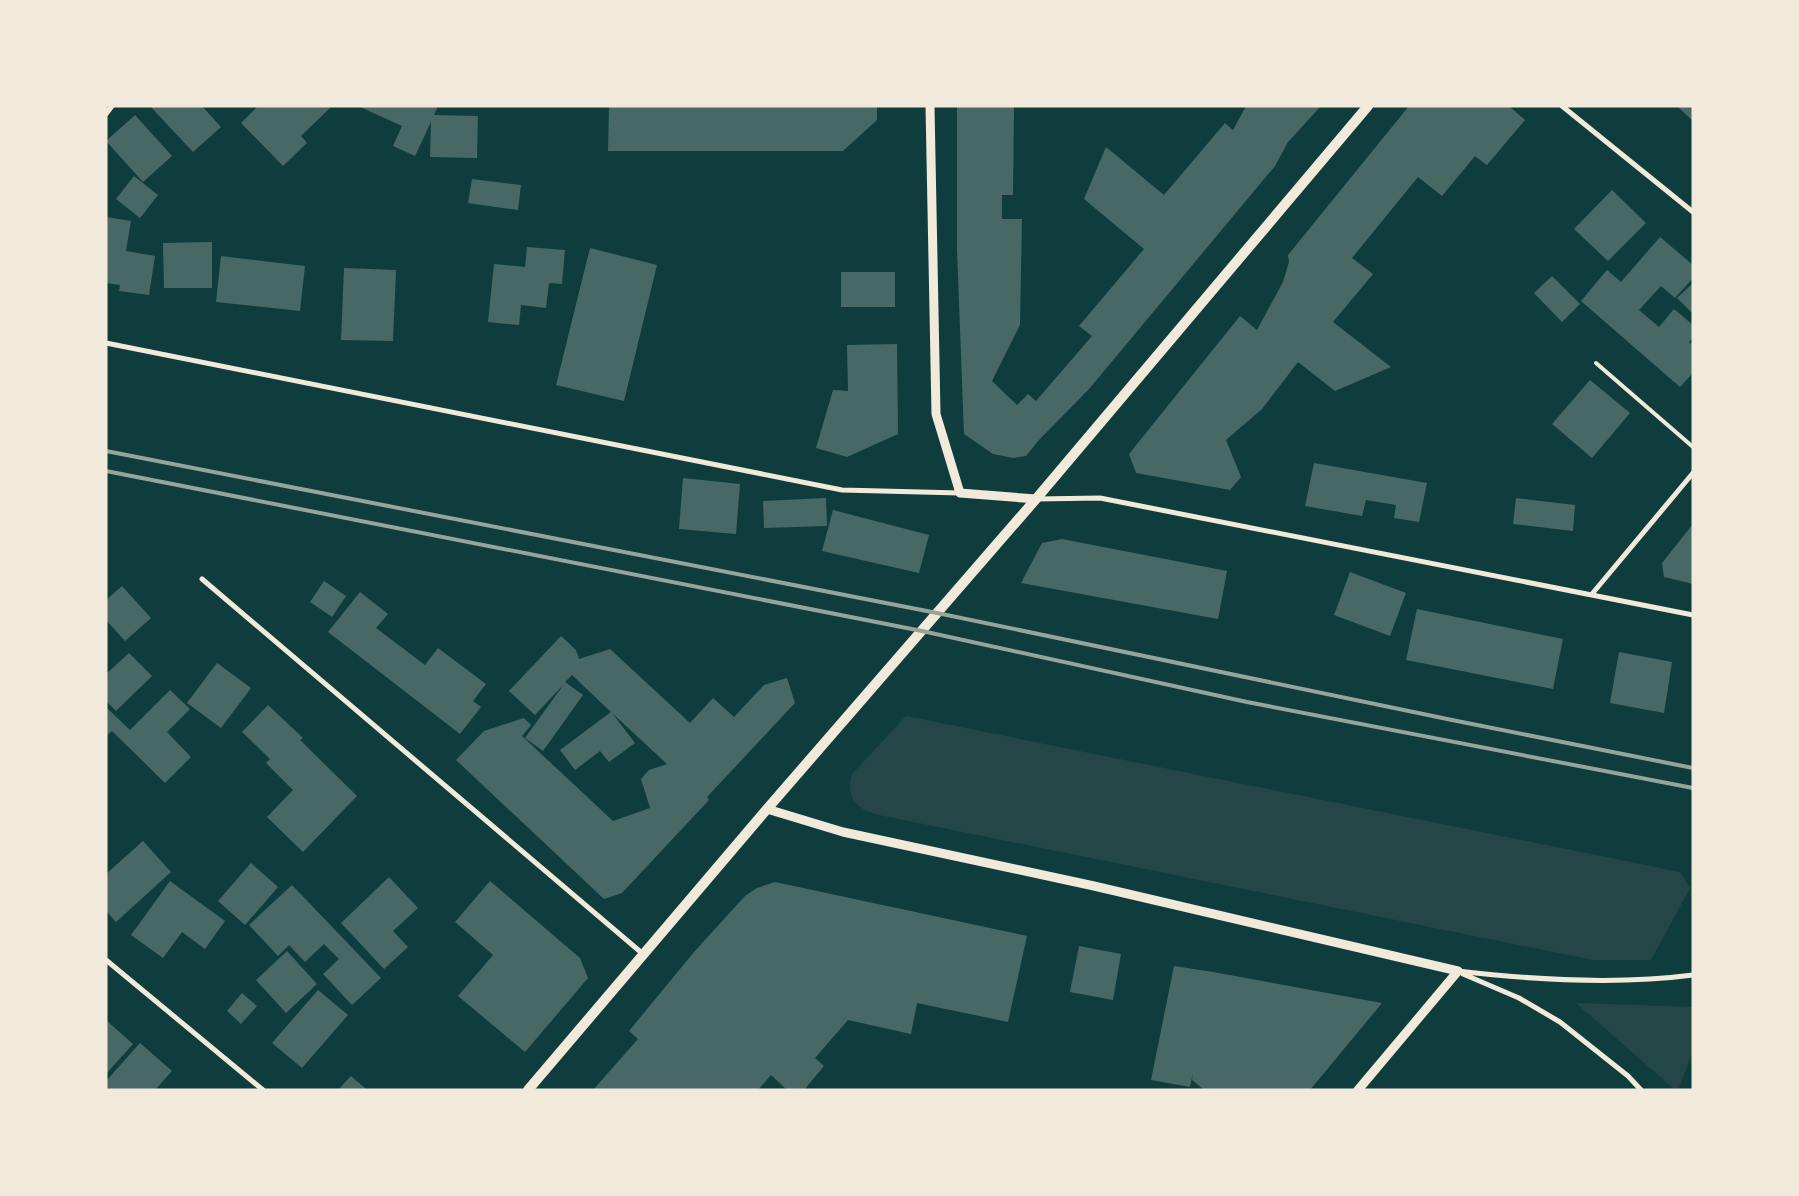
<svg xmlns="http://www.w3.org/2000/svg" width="1799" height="1196" font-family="Roboto,sans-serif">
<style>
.green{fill:#244646}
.building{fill:#486865}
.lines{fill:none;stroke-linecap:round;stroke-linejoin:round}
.service{stroke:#f1e9da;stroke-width:4}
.minor{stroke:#f1e9da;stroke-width:5}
.tertiary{stroke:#f1e9da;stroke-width:9}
.secondary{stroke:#f1e9da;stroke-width:10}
.rail{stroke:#97a49c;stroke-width:4}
</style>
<rect width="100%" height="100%" fill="#0f3d3e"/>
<path class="green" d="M 906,716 L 1680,872 L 1690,888 L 1651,960 L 1593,960 L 874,814 C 854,807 846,795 852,774 Z
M 1576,1003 L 1693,1007 L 1693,1051 L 1678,1090 L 1675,1090 Z"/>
<path class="building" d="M 150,106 L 202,106 L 221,127 L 193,152 Z
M 258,106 L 332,106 L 301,136 L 307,143 L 283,166 L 241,123 Z
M 358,106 L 438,106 L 434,115 L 478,116 L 477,158 L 430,157 L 431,122 L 415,156 L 393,146 L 402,126 Z
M 609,106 L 877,106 L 877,120 L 843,151 L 608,151 Z
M 957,106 L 1014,106 L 1013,195 L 1002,195 L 1002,219 L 1022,219 L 1020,325 L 992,381 L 1017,405 L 1028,394 L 1036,401 L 1092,336 L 1079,326 L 1144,249 L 1084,199 L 1106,147 L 1164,195 L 1225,123 L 1233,130 L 1246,106 L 1321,106 L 1288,142 L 1275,166 L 1089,389 L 1039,440 L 1026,456 L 1013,458 L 993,454 L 964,434 L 957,250 Z
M 1409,106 L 1509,106 L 1525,120 L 1487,165 L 1475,156 L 1442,196 L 1418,177 L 1352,258 L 1373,274 L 1333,322 L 1391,367 L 1335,391 L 1298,362 L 1262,409 L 1226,440 L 1241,477 L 1230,490 L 1136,473 L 1129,454 L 1240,316 L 1257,330 L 1283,282 L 1289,262 L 1288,255 Z
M 1677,106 L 1693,106 L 1693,121 Z
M 135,115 L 172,156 L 143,182 L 106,141 Z
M 134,176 L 158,195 L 140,218 L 116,199 Z
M 472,179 L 521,185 L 518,210 L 468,203 Z
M 1612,190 L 1646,223 L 1608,261 L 1574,229 Z
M 106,217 L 131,221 L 126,251 L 155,256 L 149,295 L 119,291 L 120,285 L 106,283 Z
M 1660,237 L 1693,265 L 1693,278 L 1675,298 L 1661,286 L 1639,310 L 1659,327 L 1674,309 L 1693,325 L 1693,338 L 1689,342 L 1693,345 L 1693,373 L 1680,387 L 1581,301 L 1607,270 L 1621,282 Z
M 212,242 L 212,288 L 164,288 L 163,243 Z
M 527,247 L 565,250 L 562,284 L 549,283 L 546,308 L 521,305 L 519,325 L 488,322 L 494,264 L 525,267 Z
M 590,248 L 657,265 L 624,401 L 556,385 Z
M 221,256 L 305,266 L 300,311 L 216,302 Z
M 344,268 L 396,270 L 393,341 L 341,340 Z
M 841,272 L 895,272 L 895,307 L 841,307 Z
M 1552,276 L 1580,304 L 1562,322 L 1534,293 Z
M 1693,283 L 1693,314 L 1677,298 Z
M 897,344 L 898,434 L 847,457 L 816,448 L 833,390 L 848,391 L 847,345 Z
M 1590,380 L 1630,413 L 1592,458 L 1552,424 Z
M 1314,463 L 1427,483 L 1419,522 L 1394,518 L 1396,505 L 1366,500 L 1362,516 L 1305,506 Z
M 683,478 L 740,484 L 736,534 L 679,529 Z
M 826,498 L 827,526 L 764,528 L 763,501 Z
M 1516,498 L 1575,505 L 1573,531 L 1513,524 Z
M 833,510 L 929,535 L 919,573 L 822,551 Z
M 1693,524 L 1693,584 L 1664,577 L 1662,563 Z
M 1062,539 L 1227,571 L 1218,619 L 1021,583 L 1042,543 Z
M 1350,572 L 1406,593 L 1390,636 L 1334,615 Z
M 324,581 L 346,596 L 332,617 L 310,602 Z
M 122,586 L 151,618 L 125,641 L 106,620 L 106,600 Z
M 360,592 L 388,614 L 376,628 L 425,665 L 438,648 L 486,684 L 473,701 L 481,707 L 460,734 L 328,632 Z
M 1417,609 L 1563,639 L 1553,689 L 1406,660 Z
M 561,636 L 576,650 L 579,659 L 610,649 L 690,723 L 713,698 L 734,717 L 764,685 L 787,678 L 795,703 L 707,797 L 709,800 L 622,893 L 604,899 L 456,760 L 484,731 L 524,718 L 531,725 L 522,736 L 613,821 L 650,808 L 641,779 L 649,770 L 667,764 L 612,713 L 635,743 L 609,762 L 600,751 L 575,770 L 560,750 L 611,712 L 572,675 L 565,682 L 583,695 L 543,751 L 525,738 L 564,684 L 535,715 L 509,691 Z
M 1619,652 L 1672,662 L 1664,713 L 1610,703 Z
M 129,653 L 152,676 L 116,711 L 106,701 L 106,674 Z
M 217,663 L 251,688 L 221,728 L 187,703 Z
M 170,690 L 190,709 L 167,732 L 191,757 L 165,783 L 112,731 L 106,736 L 106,707 L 130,730 Z
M 268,705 L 303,738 L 300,740 L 357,796 L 303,852 L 267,817 L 293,790 L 266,763 L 270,759 L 242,732 Z
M 143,841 L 171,872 L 116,922 L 106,911 L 106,874 Z
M 251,863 L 278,887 L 245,925 L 218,901 Z
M 389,877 L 418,908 L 393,931 L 408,947 L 384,969 L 341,923 Z
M 170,881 L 225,921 L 205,949 L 182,932 L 163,958 L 131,935 Z
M 490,881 L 580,958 L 588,978 L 525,1052 L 458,996 L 493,955 L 455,922 Z
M 775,882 L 1027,936 L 1008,1022 L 917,1003 L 911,1034 L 848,1020 L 815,1058 L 824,1066 L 804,1090 L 787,1090 L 771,1075 L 758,1090 L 593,1090 L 638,1039 L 629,1031 L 694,952 L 745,896 L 757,888 Z
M 292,885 L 381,978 L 352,1005 L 323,974 L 339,959 L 324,944 L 305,962 L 289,945 L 278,956 L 249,925 Z
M 1079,946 L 1121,954 L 1113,1000 L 1070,992 Z
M 287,951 L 317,984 L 286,1013 L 256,980 Z
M 1174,966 L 1213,972 L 1382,1003 L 1310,1090 L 1204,1090 L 1192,1080 L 1193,1073 L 1190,1087 L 1151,1080 Z
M 318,990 L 348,1015 L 302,1068 L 272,1043 Z
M 242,993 L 257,1006 L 241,1024 L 227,1011 Z
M 106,1020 L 133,1044 L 106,1074 Z
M 140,1043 L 172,1071 L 155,1090 L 106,1090 L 106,1081 Z
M 351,1076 L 367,1090 L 338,1090 Z"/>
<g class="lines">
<path class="service" d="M 1596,363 L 1693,447"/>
<path class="minor" d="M 1562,106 L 1693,212
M 106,114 L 112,106
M 106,343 L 842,490 L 960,493
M 1037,499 L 1100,498 L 1693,615
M 202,579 L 643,954
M 1592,594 L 1693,473
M 106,960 L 263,1090
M 1458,971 C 1534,980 1617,985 1693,975
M 1463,974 L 1519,998 L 1560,1022 L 1628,1076 L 1641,1090"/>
<path class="tertiary" d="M 930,106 L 936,414 L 960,493 L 1036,499
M 767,809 L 843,832 L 1094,886 L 1458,971 L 1358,1090"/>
<path class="secondary" d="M 528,1090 L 767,809 L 1036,499 L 1368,106"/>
<path class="rail" d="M 106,451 L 937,613 L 1452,720 L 1693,768
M 106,471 L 922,631 L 1247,702 L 1693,788"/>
</g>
<rect width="1799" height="1196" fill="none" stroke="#f1e9da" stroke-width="215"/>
</svg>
